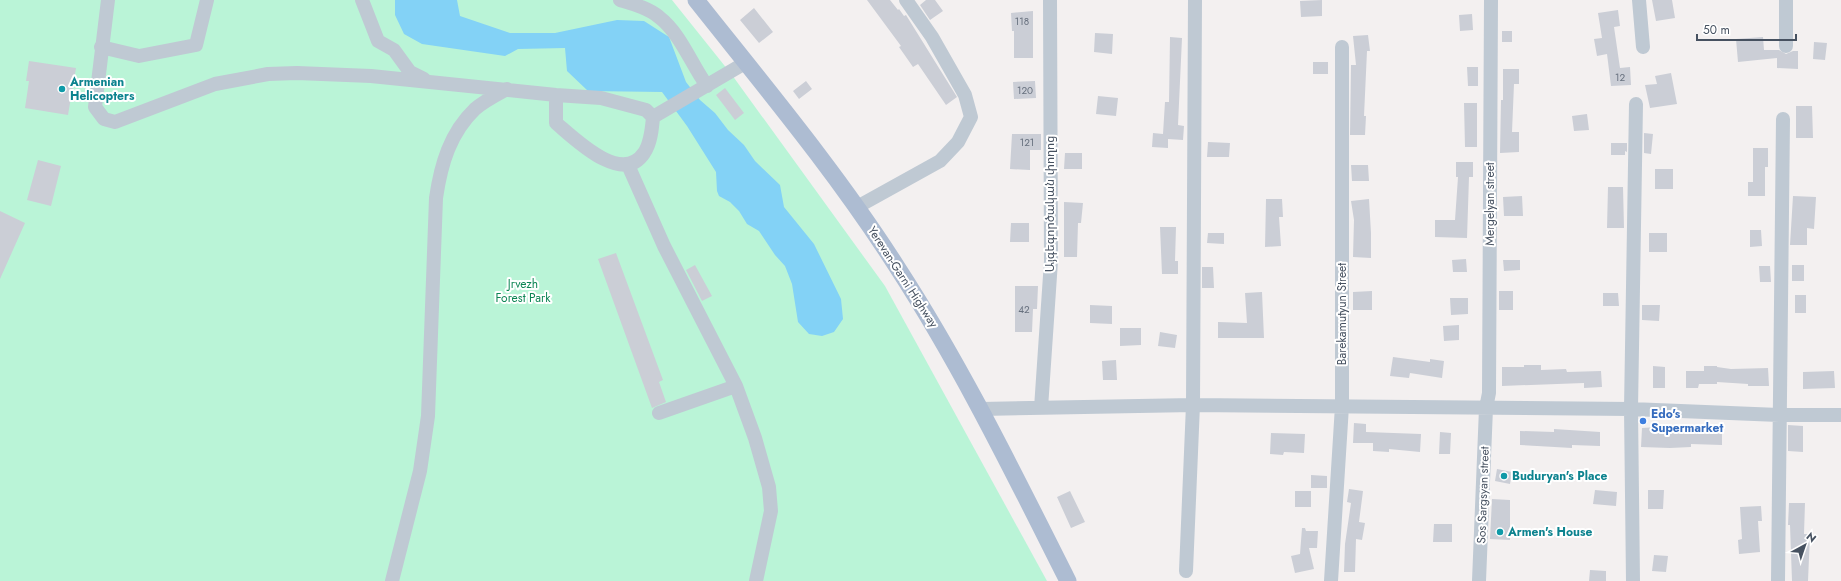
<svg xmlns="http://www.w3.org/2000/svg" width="1841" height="581" font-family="Jost,'Noto Sans Armenian',sans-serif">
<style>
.green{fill:#baf4d7}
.water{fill:#83d2f6}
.building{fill:#cbced6}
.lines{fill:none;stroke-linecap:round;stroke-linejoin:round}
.minor{stroke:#bfc9d3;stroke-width:14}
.major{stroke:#adbcd2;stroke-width:17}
.culture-dot{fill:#0f9aa8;stroke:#fff;stroke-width:1.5}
.shop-dot{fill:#3f7fe0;stroke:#fff;stroke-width:1.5}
.labels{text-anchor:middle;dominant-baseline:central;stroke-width:4;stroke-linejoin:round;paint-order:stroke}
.number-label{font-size:10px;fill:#67707e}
.culture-label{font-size:12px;font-weight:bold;fill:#0d838f;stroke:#fff;text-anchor:start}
.street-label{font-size:12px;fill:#465160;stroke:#fff}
.park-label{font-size:12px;fill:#0d8554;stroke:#fff}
.shop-label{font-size:12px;font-weight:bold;fill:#366cbe;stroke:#fff;text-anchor:start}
</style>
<rect width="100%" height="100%" fill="#f3f0f0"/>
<path class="green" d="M 0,0 L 672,0 L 732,75 L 885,286 L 1047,581 L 0,581 Z"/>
<path class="water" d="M 395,0 L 457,0 L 460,16 L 510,33 L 555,33 L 617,20 L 644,21 L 669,37 L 686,82 L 700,100 L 715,113 L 728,130 L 744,145 L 755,161 L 780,185 L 784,207 L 814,244 L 841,299 L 843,319 L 834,332 L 822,336 L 809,334 L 798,322 L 792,284 L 785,266 L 775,255 L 759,231 L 747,224 L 739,211 L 730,202 L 719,196 L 717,191 L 716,172 L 687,126 L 662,92 L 588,91 L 567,71 L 565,48 L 518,49 L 505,56 L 422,44 L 404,34 L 395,15 Z"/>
<path class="building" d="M 867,0 L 890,0 L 898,10 L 899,9 L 904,16 L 906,15 L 957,97 L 946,105 L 918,64 L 913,67 L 899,47 L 901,46 Z
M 926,0 L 935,0 L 943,11 L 930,20 L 920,5 Z
M 1322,0 L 1322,16 L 1301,17 L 1300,1 Z
M 1652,0 L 1672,0 L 1675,18 L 1656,21 Z
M 754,8 L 773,32 L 759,43 L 740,20 Z
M 1618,10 L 1620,26 L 1614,27 L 1620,68 L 1630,67 L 1631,85 L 1611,86 L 1607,54 L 1597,56 L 1594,39 L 1602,38 L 1598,13 Z
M 1033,11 L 1033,58 L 1014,58 L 1014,31 L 1012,31 L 1011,13 Z
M 1472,14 L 1473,30 L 1460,31 L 1459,15 Z
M 1502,31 L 1512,31 L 1512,42 L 1502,42 Z
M 1095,33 L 1113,34 L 1112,54 L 1094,52 Z
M 1368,35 L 1370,51 L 1367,51 L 1364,116 L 1366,116 L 1365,135 L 1350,135 L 1351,65 L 1356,65 L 1353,36 Z
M 1170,37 L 1182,38 L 1178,125 L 1184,126 L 1183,140 L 1168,139 L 1168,148 L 1152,147 L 1153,133 L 1163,134 L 1165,102 L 1169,102 Z
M 1763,37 L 1764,50 L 1779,50 L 1786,54 L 1793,51 L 1798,51 L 1798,69 L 1777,68 L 1777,58 L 1738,62 L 1736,39 Z
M 1814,42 L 1827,43 L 1825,60 L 1813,59 Z
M 29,61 L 76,68 L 68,115 L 25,108 L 29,81 L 26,81 Z
M 1313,62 L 1328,62 L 1328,74 L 1313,74 Z
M 1467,67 L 1478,67 L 1478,86 L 1468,86 Z
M 1503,69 L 1519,69 L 1519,84 L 1514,84 L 1512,132 L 1519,132 L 1519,152 L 1500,153 L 1501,100 L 1503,100 Z
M 1671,73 L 1677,104 L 1650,108 L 1645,85 L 1657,84 L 1655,76 Z
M 806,81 L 812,89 L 799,99 L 793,91 Z
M 1035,81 L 1036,98 L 1014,99 L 1013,82 Z
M 725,88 L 744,113 L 735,120 L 716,95 Z
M 1098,96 L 1118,98 L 1116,116 L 1096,114 Z
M 1464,103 L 1477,103 L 1477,147 L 1465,147 Z
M 1796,106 L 1812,106 L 1813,138 L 1796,138 Z
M 1587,114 L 1589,130 L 1574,131 L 1572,116 Z
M 1644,133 L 1653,134 L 1651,154 L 1644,153 Z
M 1012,134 L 1041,134 L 1041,150 L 1030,150 L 1030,170 L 1010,169 Z
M 1208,142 L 1230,143 L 1229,157 L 1207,157 Z
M 1611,143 L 1627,143 L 1627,152 L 1625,151 L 1625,155 L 1611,155 Z
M 1753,148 L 1768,148 L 1768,167 L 1765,167 L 1765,196 L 1748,196 L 1748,182 L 1753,182 Z
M 1065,153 L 1082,153 L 1082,169 L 1064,169 Z
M 38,160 L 61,166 L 51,206 L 27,200 Z
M 1456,162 L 1473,162 L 1473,177 L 1469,177 L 1467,238 L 1435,237 L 1435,220 L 1455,220 L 1458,177 L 1456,177 Z
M 1351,165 L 1368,165 L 1369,181 L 1352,181 Z
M 1655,169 L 1673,169 L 1673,189 L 1655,189 Z
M 1608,187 L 1623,187 L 1624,228 L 1607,228 Z
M 1522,196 L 1523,216 L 1504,216 L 1503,197 Z
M 1793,196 L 1816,197 L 1814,229 L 1807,228 L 1807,245 L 1790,245 Z
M 1266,199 L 1282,199 L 1283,217 L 1279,217 L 1281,246 L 1265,247 Z
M 1369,199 L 1371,233 L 1371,258 L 1353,257 L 1354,220 L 1351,201 Z
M 1064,202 L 1083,203 L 1081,223 L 1078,223 L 1077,257 L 1064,257 Z
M 0,211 L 25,223 L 0,279 Z
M 1011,223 L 1029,223 L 1029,242 L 1010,242 Z
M 1160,227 L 1176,227 L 1175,261 L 1178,261 L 1178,274 L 1162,274 Z
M 1750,230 L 1761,230 L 1762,246 L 1750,247 Z
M 1208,233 L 1224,233 L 1224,244 L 1207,243 Z
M 1649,233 L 1667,233 L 1667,252 L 1649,252 Z
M 616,253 L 663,380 L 659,382 L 666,402 L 652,408 L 598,259 Z
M 1466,259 L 1467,272 L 1453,272 L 1452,260 Z
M 1503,260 L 1520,260 L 1520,270 L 1504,271 Z
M 695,265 L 712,296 L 702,301 L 686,270 Z
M 1792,265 L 1804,265 L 1804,281 L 1792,281 Z
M 1759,266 L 1770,266 L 1771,282 L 1760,282 Z
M 1202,267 L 1213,267 L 1214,288 L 1202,288 Z
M 1015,286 L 1038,286 L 1037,309 L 1033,309 L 1032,332 L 1015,332 Z
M 1372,291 L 1372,310 L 1353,310 L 1353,292 Z
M 1499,291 L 1513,291 L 1513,310 L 1499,310 Z
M 1262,292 L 1264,338 L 1218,338 L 1218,322 L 1247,323 L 1245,293 Z
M 1603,293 L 1618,293 L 1619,306 L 1603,306 Z
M 1795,295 L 1806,295 L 1806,313 L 1795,313 Z
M 1450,298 L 1468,298 L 1468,314 L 1451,315 Z
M 1090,305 L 1112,306 L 1112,324 L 1090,323 Z
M 1642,305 L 1660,305 L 1659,321 L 1642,320 Z
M 1459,325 L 1459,340 L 1444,341 L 1443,326 Z
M 1120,328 L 1141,328 L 1141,345 L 1120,346 Z
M 1160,332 L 1177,335 L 1175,348 L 1158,346 Z
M 1393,357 L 1430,362 L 1430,359 L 1444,361 L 1442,378 L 1410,373 L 1409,378 L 1390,376 Z
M 1116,360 L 1117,380 L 1103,380 L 1102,361 Z
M 1524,365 L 1541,365 L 1541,370 L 1566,369 L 1567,372 L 1601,371 L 1602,387 L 1584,388 L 1584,383 L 1502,386 L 1502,367 L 1524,367 Z
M 1653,366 L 1665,367 L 1665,388 L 1653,388 Z
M 1704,366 L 1717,366 L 1717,367 L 1731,369 L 1768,368 L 1769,386 L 1748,386 L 1748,384 L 1717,382 L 1717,384 L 1699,384 L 1698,388 L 1686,388 L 1686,371 L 1704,371 Z
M 1834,371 L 1835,388 L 1803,389 L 1803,372 Z
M 1354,423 L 1366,424 L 1366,432 L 1421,434 L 1420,452 L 1389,449 L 1389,452 L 1373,451 L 1373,443 L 1353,443 Z
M 1689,425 L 1690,427 L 1722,428 L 1722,445 L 1691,444 L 1691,447 L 1670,448 L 1641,447 L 1642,428 Z
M 1788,425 L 1803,426 L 1803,452 L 1788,451 Z
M 1554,429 L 1600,432 L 1600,446 L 1572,445 L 1572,448 L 1520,445 L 1520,431 L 1554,432 Z
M 1440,432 L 1451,433 L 1450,454 L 1439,454 Z
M 1271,433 L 1305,434 L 1304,453 L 1284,452 L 1283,455 L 1270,454 Z
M 1497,469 L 1512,472 L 1510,484 L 1495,481 Z
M 1311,475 L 1327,476 L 1327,488 L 1311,488 Z
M 1349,489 L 1363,491 L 1359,522 L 1365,523 L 1362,540 L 1356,539 L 1355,572 L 1344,572 L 1345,544 L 1351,503 L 1347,502 Z
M 1595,490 L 1617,492 L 1616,506 L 1593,504 Z
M 1648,490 L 1664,490 L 1663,509 L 1648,509 Z
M 1070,491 L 1085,522 L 1071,528 L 1057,497 Z
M 1295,491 L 1311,491 L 1311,507 L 1295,507 Z
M 1492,499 L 1510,500 L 1510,540 L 1490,539 Z
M 1789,503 L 1805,503 L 1804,534 L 1810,534 L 1808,581 L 1792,581 L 1790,525 L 1788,525 Z
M 1761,506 L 1762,521 L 1758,521 L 1760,552 L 1739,554 L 1738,540 L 1742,539 L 1740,507 Z
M 1434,524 L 1452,524 L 1452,542 L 1433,542 Z
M 1302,528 L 1305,528 L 1306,531 L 1318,531 L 1317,548 L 1309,548 L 1314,569 L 1295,573 L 1291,556 L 1300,554 Z
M 1654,555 L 1668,556 L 1666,572 L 1652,571 Z
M 1590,570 L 1606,571 L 1606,581 L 1589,581 Z"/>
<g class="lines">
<path class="minor" d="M 108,0 L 95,107 L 104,119 L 115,122 L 215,84 L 268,74 L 297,73 L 371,76 L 556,95 L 601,98 L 646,110 L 653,117 L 745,63
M 362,0 L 378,41 L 394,50 L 410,72 L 424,79
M 620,0 C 633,4 648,8 659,17 C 681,34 691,64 707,86
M 1639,0 L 1643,47
M 1786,0 L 1786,46
M 101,47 L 139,56 L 196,45 L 207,0
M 556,95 L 556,123 C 575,139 622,186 644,153 C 651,143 652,128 653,117
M 628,165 L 664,246 L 736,386 L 755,438 L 769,487 L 771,511 L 756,581
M 857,207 L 940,161 L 958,142 L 971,117 L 965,95 L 932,37 L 906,0
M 1041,408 L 1051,261 L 1050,0
M 981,409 L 1193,405 L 1631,409 L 1779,415 L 1841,415
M 659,413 L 736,386
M 1186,571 L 1193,405 L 1195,0
M 392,581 L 420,471 L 428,416 L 436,198 C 441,164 450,133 475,109 C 484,101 496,95 507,89
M 1331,581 L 1342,406 L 1342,47
M 1479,581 L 1486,408 L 1489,393 L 1491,0
M 1633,581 L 1631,409 L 1636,104
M 1778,581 L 1783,119"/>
<path class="major" d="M 696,0 C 765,87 837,173 897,267 C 962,367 1014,474 1068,581"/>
</g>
<g class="culture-dot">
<circle cx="62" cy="89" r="4"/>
<circle cx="1504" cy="476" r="4"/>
<circle cx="1500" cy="532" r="4"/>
</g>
<circle class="shop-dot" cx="1643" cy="421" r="4"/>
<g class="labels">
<g class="number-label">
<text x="1022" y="21">118</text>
<text x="1620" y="77">12</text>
<text x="1025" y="90">120</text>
<text x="1027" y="142">121</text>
<text x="1024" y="309">42</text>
</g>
<g class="culture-label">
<text x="70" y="82">Armenian<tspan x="70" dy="14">Helicopters</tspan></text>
<text x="1512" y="476">Buduryan's Place</text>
<text x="1508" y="532">Armen's House</text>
</g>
<g class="street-label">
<text transform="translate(1050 204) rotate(-90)">Այգեգործական փողոց</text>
<text transform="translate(1490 204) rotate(-90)">Mergelyan street</text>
<text transform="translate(903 277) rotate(57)">Yerevan-Garni Highway</text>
<text transform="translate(1342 314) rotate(-90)">Barekamutyun Street</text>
<text transform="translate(1483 495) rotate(-88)">Sos Sargsyan street</text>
</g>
<g class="park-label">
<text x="523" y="284">Jrvezh<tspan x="523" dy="14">Forest Park</tspan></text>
</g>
<g class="shop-label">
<text x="1651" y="414">Edo's<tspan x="1651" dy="14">Supermarket</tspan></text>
</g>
</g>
<g transform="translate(1805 545) rotate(40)" stroke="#ffffff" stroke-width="3" paint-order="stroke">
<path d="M0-3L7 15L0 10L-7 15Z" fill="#465160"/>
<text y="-6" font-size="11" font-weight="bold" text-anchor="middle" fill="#465160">N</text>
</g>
<path d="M1697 34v6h99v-6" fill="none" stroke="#465160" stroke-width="2"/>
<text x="1703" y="34" font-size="12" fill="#465160" stroke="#ffffff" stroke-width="3" paint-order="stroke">50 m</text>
</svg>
